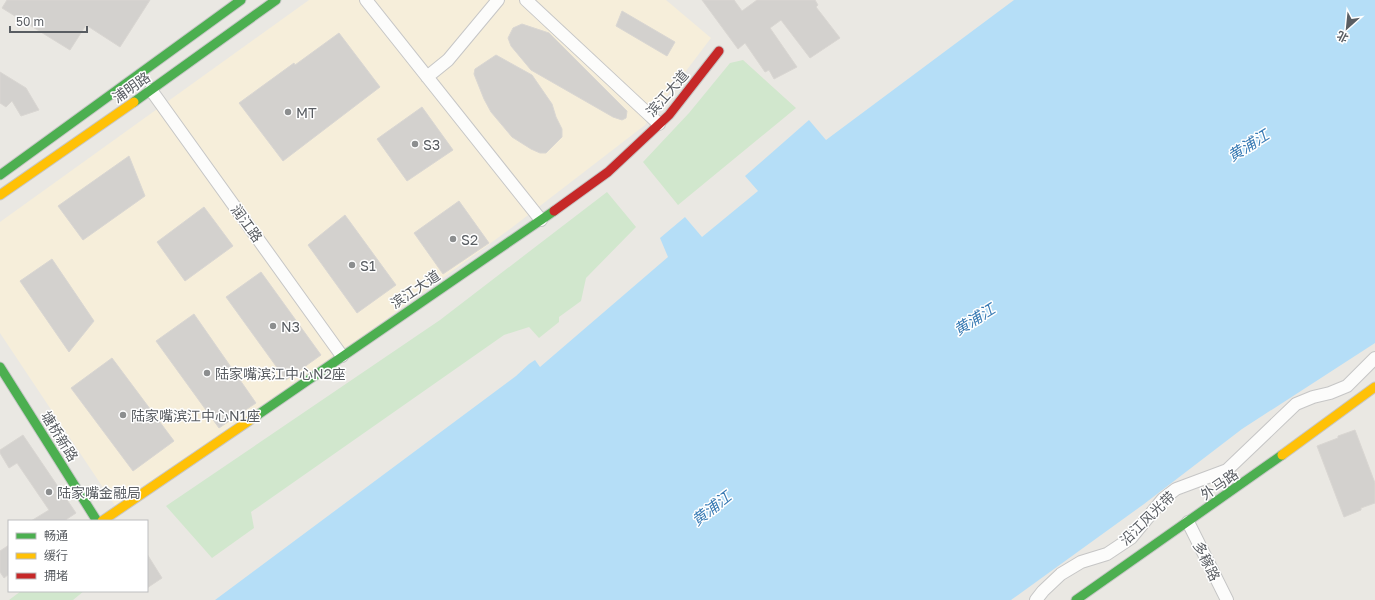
<svg xmlns="http://www.w3.org/2000/svg" width="1375" height="600" font-family="'Golos Text','Noto Sans SC',sans-serif">
<style>
.commercial{fill:#f6eeda}
.green{fill:#d1e7cd}
.water{fill:#b5def7}
.building{fill:#d3d1ce;stroke:#d9d6d2}
.lines{fill:none;stroke-linecap:round;stroke-linejoin:round}
.street-casing{stroke:#c6c6c6;stroke-width:14}
.fast-casing{stroke:#c7c7c7;stroke-width:11}
.slow-casing{stroke:#c7c7c7;stroke-width:11}
.jam-casing{stroke:#c7c7c7;stroke-width:11}
.street{stroke:#fcfcfb;stroke-width:12}
.fast{stroke:#4caf50;stroke-width:9}
.slow{stroke:#ffc107;stroke-width:9}
.jam{stroke:#c62828;stroke-width:9}
.poi-dot{fill:#8c8e8f;stroke:#fff;stroke-width:1.5}
.labels{text-anchor:middle;dominant-baseline:central;stroke-width:3;stroke-linejoin:round;paint-order:stroke}
.street-label{font-size:14px;fill:#595d62;stroke:#fff}
.poi-label{font-size:14px;fill:#595d62;stroke:#fff;text-anchor:start}
.water-label{font-size:15px;font-style:italic;fill:#397bb4;stroke:#fff}
</style>
<rect width="100%" height="100%" fill="#eae8e3"/>
<path class="commercial" d="M 309,0 L 666,0 L 711,38 L 645,125 L 510,229 L 120,513 L 0,333 L 0,222 Z"/>
<path class="green" d="M 743,60 L 796,108 L 678,205 L 643,162 L 689,113 L 730,63 Z
M 607,192 L 636,227 L 586,278 L 581,301 L 559,317 L 559,322 L 539,338 L 529,327 L 504,335 L 251,512 L 254,528 L 212,558 L 166,506 L 440,320 Z
M 21,591 L 84,591 L 73,600 L 9,600 Z"/>
<path class="water" d="M 1014,0 L 1375,0 L 1375,343 L 1242,429 L 1144,504 L 1011,600 L 215,600 L 516,376 L 529,364 L 535,360 L 540,367 L 668,257 L 660,238 L 685,217 L 702,237 L 758,191 L 745,176 L 809,120 L 826,140 Z"/>
<path class="building" d="M 7,0 L 150,0 L 120,47 L 86,25 L 70,50 L 2,8 Z
M 702,0 L 734,0 L 742,11 L 757,0 L 815,0 L 818,5 L 816,7 L 840,38 L 810,58 L 781,20 L 770,28 L 797,67 L 774,79 L 769,70 L 765,72 L 745,43 L 738,49 Z
M 622,11 L 675,42 L 667,56 L 616,26 Z
M 522,24 L 549,33 L 627,111 L 626,118 L 622,120 L 613,117 L 531,70 L 511,46 L 508,38 L 513,28 Z
M 339,33 L 380,87 L 283,161 L 239,103 L 294,63 L 295,65 Z
M 496,55 L 532,75 L 552,104 L 556,117 L 562,129 L 562,137 L 546,153 L 540,153 L 531,149 L 512,137 L 491,112 L 484,99 L 474,74 L 475,69 Z
M 0,72 L 26,88 L 39,110 L 21,116 L 12,101 L 6,107 L 0,103 Z
M 422,107 L 453,150 L 407,181 L 377,139 Z
M 129,156 L 145,196 L 83,240 L 58,206 Z
M 459,201 L 489,243 L 443,274 L 414,233 Z
M 204,207 L 233,246 L 185,281 L 157,242 Z
M 345,215 L 396,285 L 357,313 L 308,245 Z
M 52,259 L 94,321 L 69,352 L 20,281 Z
M 261,272 L 321,355 L 286,380 L 226,297 Z
M 194,314 L 256,403 L 219,428 L 156,341 Z
M 112,358 L 174,441 L 133,471 L 71,388 Z
M 1355,430 L 1375,483 L 1375,503 L 1361,508 L 1361,510 L 1344,517 L 1317,446 L 1338,438 L 1338,436 Z
M 23,435 L 76,513 L 64,521 L 31,521 L 49,510 L 17,463 L 9,468 L 0,453 L 0,450 Z
M 9,545 L 9,574 L 4,578 L 0,572 L 0,551 Z
M 147,554 L 162,578 L 147,588 Z"/>
<g class="lines">
<defs>
<path id="street" d="M 366,0 L 541,220
M 526,0 L 659,124
M 427,77 L 448,60 L 498,0
M 151,90 L 342,356
M 1188,522 L 1227,600
M 1036,600 L 1043,591 L 1061,574 L 1081,562 L 1107,554 L 1131,538 L 1163,499 L 1176,489 L 1227,470 L 1296,404 L 1313,397 L 1330,393 L 1347,386 L 1375,358"/>
<path id="fast" d="M 134,102 L 276,0
M 0,175 L 241,0
M 0,367 L 97,521
M 256,416 L 554,211
M 1076,600 L 1282,455"/>
<path id="slow" d="M 0,195 L 134,102
M 1282,455 L 1375,387
M 102,521 L 256,416"/>
<path id="jam" d="M 554,211 L 608,172 L 669,115 L 719,51"/>
</defs>
<use href="#street" class="street-casing"/>
<use href="#fast" class="fast-casing"/>
<use href="#slow" class="slow-casing"/>
<use href="#jam" class="jam-casing"/>
<use href="#street" class="street"/>
<use href="#fast" class="fast"/>
<use href="#slow" class="slow"/>
<use href="#jam" class="jam"/>
</g>
<g class="poi-dot">
<circle cx="288" cy="112" r="4"/>
<circle cx="415" cy="144" r="4"/>
<circle cx="453" cy="239" r="4"/>
<circle cx="352" cy="265" r="4"/>
<circle cx="273" cy="326" r="4"/>
<circle cx="207" cy="373" r="4"/>
<circle cx="123" cy="415" r="4"/>
<circle cx="49" cy="492" r="4"/>
</g>
<g class="labels">
<g class="street-label">
<text transform="translate(131 87) rotate(-35)">浦明路</text>
<text transform="translate(667 93) rotate(-49)">滨江大道</text>
<text transform="translate(247 223) rotate(54)">润江路</text>
<text transform="translate(415 289) rotate(-34)">滨江大道</text>
<text transform="translate(60 436) rotate(58)">塘桥新路</text>
<text transform="translate(1219 484) rotate(-35)">外马路</text>
<text transform="translate(1147 518) rotate(-44)">沿江风光带</text>
<text transform="translate(1207 561) rotate(64)">多稼路</text>
</g>
<g class="poi-label">
<text x="296" y="112">MT</text>
<text x="423" y="144">S3</text>
<text x="461" y="239">S2</text>
<text x="360" y="265">S1</text>
<text x="281" y="326">N3</text>
<text x="215" y="373">陆家嘴滨江中心N2座</text>
<text x="131" y="415">陆家嘴滨江中心N1座</text>
<text x="57" y="492">陆家嘴金融局</text>
</g>
<g class="water-label">
<text transform="translate(1248 145) rotate(-32)">黄浦江</text>
<text transform="translate(974 319) rotate(-32)">黄浦江</text>
<text transform="translate(711 508) rotate(-38)">黄浦江</text>
</g>
</g>
<rect x="8" y="520" width="140" height="72" fill="#ffffff" stroke="#bdbec0"/>
<rect x="16" y="533" width="20" height="6" fill="#4caf50" stroke="#bdbec0"/>
<text x="44" y="540" font-size="12" fill="#595d62">畅通</text>
<rect x="16" y="553" width="20" height="6" fill="#ffc107" stroke="#bdbec0"/>
<text x="44" y="560" font-size="12" fill="#595d62">缓行</text>
<rect x="16" y="573" width="20" height="6" fill="#c62828" stroke="#bdbec0"/>
<text x="44" y="580" font-size="12" fill="#595d62">拥堵</text>
<g transform="translate(1347 28) rotate(207)" stroke="#ffffff" stroke-width="3" paint-order="stroke">
<path d="M0-3L7 15L0 10L-7 15Z" fill="#595d62"/>
<text y="-6" font-size="11" font-weight="bold" text-anchor="middle" fill="#595d62">北</text>
</g>
<path d="M10 26v6h77v-6" fill="none" stroke="#595d62" stroke-width="2"/>
<text x="16" y="26" font-size="12" fill="#595d62" stroke="#ffffff" stroke-width="3" paint-order="stroke">50 m</text>
</svg>
